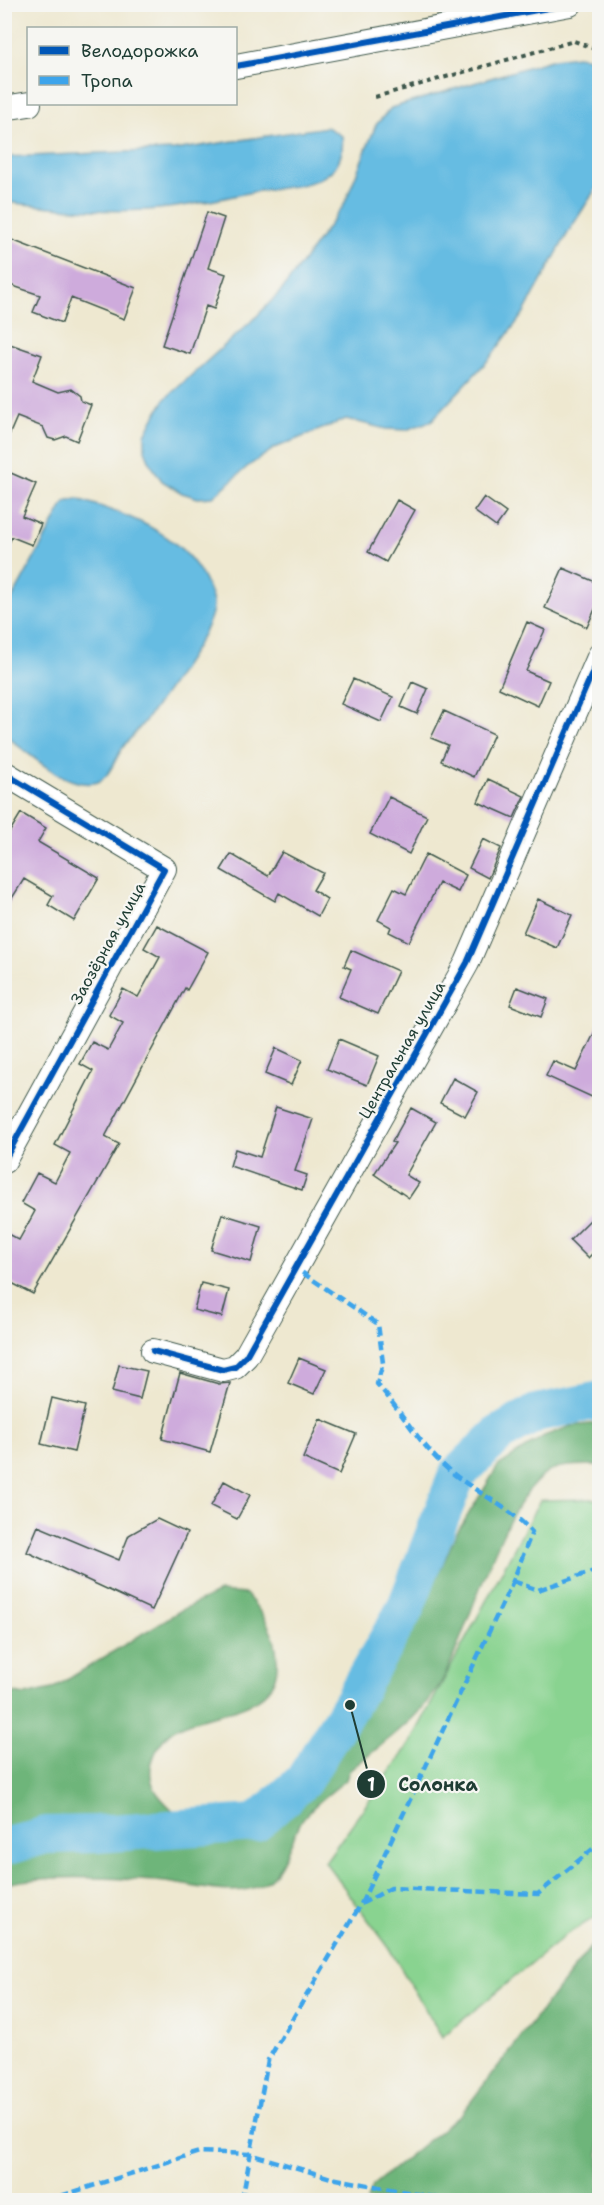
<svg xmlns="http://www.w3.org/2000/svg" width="604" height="2205" font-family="'Shantell Sans',sans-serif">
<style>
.green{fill:#89d390;stroke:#548862;stroke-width:1.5}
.forest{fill:#6eb57a;stroke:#467957;stroke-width:1.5}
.water{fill:#66bce2;stroke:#427c8b;stroke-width:1.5}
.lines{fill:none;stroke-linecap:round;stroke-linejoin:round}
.river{stroke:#66bce2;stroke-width:38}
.building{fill:#ceabdc}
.street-casing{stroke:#3e574b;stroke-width:26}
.path{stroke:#3e574b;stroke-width:4;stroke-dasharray:4.5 4.5;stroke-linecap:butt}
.street{stroke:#fff;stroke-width:24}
.quiet{stroke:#3da4eb;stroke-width:4.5;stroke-dasharray:9 4.5;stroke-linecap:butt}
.cycleway-casing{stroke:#f6f6f2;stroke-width:10}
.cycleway{stroke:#0057b8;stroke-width:6}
.labels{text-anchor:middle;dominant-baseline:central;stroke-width:4.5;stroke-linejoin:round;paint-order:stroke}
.street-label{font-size:16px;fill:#1f3d34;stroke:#f6f6f2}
.leader{fill:none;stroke:#1f3d34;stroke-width:2}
.callout-dot{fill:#1f3d34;stroke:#f6f6f2;stroke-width:2}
.mark-label{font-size:18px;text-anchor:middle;font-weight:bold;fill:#fff}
.callout-label{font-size:18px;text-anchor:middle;font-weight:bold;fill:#1f3d34;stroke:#f6f6f2;stroke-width:4.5;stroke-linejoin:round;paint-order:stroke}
</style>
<rect width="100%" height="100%" fill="#f6f6f2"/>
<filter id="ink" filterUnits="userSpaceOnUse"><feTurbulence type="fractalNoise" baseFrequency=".0167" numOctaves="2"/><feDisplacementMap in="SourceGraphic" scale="12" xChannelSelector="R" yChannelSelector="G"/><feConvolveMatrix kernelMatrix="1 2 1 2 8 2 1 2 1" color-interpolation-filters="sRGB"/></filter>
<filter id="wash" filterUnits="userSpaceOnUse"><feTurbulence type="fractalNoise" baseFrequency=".008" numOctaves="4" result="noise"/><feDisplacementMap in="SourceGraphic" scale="24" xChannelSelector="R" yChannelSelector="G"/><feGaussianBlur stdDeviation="1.35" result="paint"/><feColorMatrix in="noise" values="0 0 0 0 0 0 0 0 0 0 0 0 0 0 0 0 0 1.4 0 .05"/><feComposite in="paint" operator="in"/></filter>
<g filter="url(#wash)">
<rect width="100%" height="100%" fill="#eee8d0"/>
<path class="green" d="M 599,1499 L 599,1915 L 567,1934 L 442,2037 L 387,1945 L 325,1862 L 409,1745 L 540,1500 Z"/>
<path class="forest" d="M 599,1423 L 599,1465 C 586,1466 567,1464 554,1469 C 504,1490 469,1631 443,1679 C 424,1716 381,1744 349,1771 L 346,1780 C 333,1791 312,1805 302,1820 C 292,1837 283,1871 266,1882 C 237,1902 187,1882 155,1881 C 105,1878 53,1874 5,1884 L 5,1691 L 25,1695 L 52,1689 L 183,1609 L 219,1592 L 246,1594 C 263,1614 276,1632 277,1658 C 281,1716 209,1709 175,1729 C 164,1735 155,1751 152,1762 C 149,1772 151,1784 157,1793 C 167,1807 183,1819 195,1831 L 224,1832 L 236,1828 L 283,1798 L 363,1705 L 416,1625 L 455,1536 L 498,1466 L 544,1436 L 571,1426 Z
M 599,1936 L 599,2200 L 367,2200 L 372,2186 L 462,2113 Z"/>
<path class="water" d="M 577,56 L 599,59 L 599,184 L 569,231 L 523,314 L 490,358 L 431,421 L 406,430 L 386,429 L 346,419 L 275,448 L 247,467 L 213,497 L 198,498 L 182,493 L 162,481 L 151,465 L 145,450 L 145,435 L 153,419 L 165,399 L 256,317 L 282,290 L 344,205 L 376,125 L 391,108 L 554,59 Z
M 327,127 L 342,136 C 348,186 294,186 259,191 C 221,198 185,208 146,210 C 98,213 52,207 5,202 L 5,157 L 174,150 Z
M 77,499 C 124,513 181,532 204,579 C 208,587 213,596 213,605 C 215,629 146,723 127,742 C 115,755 111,780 94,783 C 65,788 25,751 4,734 L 5,612 L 65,502 Z"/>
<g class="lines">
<path class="river" d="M 4,1847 L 46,1835 L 96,1834 L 256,1823 L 303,1781 L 350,1705 L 405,1609 L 457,1475 L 499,1434 L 536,1413 L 600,1400"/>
</g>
<g id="blocks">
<path class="building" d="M 207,212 L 224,218 L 208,268 L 226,274 L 214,309 L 206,306 L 190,354 L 162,345 Z
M 4,237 L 136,288 L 124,319 L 71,298 L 62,323 L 33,312 L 40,295 L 4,283 Z
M 4,342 L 42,355 L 32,381 L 58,392 L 71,389 L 80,396 L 81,401 L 91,405 L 77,441 L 66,436 L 55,440 L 48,438 L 43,427 L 17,417 L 4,447 Z
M 4,470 L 36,484 L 22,516 L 41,524 L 32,545 L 12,537 L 4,553 Z
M 484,497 L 506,513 L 496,527 L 474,511 Z
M 397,500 L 415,510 L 386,562 L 368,552 Z
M 563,568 L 600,584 L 600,598 L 587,627 L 545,608 Z
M 527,622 L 545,630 L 526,671 L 549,681 L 538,706 L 499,688 Z
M 353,679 L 393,697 L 381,722 L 341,704 Z
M 412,682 L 428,689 L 417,714 L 401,707 Z
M 444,711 L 494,734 L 474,777 L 441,761 L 448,745 L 431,738 Z
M 488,779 L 524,796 L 514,818 L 478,802 Z
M 389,797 L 427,816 L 409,854 L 370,834 Z
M 21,813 L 46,828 L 38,842 L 99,878 L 74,921 L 48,905 L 53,896 L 24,879 L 4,911 L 4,841 Z
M 483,839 L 501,848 L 488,878 L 469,868 Z
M 282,852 L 323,873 L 313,890 L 327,899 L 318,916 L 279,893 L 275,901 L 221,870 L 231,854 L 268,876 Z
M 426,854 L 466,875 L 458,892 L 439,883 L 409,942 L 389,932 L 391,927 L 378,920 L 394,888 L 406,894 Z
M 538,899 L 572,915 L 557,948 L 523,933 Z
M 157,925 L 208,952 L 187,990 L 185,988 L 105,1137 L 119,1144 L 33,1294 L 4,1279 L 4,1232 L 19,1240 L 35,1211 L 21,1203 L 37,1173 L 55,1182 L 70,1153 L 55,1145 L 93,1071 L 80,1064 L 92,1042 L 108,1050 L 123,1023 L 109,1015 L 123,989 L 138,997 L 160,957 L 144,948 Z
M 351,950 L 398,971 L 378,1014 L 339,997 L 351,969 L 344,966 Z
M 517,987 L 548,999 L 541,1017 L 510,1005 Z
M 600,1021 L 600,1086 L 594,1098 L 546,1076 L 553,1061 L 576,1071 Z
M 339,1039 L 379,1056 L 367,1085 L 327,1069 Z
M 276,1048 L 302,1060 L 291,1085 L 265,1074 Z
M 453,1078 L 478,1092 L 465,1116 L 440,1103 Z
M 276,1107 L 313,1119 L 295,1171 L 307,1175 L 302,1190 L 230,1166 L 235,1149 L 260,1157 Z
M 411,1108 L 436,1122 L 406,1175 L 419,1183 L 409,1198 L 374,1174 L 395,1143 L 392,1142 Z
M 600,1210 L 600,1246 L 588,1258 L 570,1240 Z
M 222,1214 L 261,1226 L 251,1262 L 211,1250 Z
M 201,1283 L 229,1290 L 222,1317 L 194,1310 Z
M 299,1358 L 326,1369 L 314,1394 L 288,1383 Z
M 119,1365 L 147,1371 L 140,1399 L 112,1392 Z
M 180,1373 L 219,1384 L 230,1383 L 210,1452 L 162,1439 Z
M 52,1398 L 85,1406 L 74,1452 L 41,1444 Z
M 320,1419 L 356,1434 L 339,1474 L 303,1458 Z
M 224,1481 L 250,1495 L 237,1519 L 211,1506 Z
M 157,1519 L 187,1533 L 152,1610 L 27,1552 L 38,1526 L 119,1560 L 129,1535 Z"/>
</g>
</g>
<g filter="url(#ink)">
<use href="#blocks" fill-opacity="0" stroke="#3e574b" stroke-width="1.5"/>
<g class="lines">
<defs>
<path id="street" d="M 236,66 L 570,4
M 4,108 L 29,104
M 4,773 L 164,869 L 4,1161
M 153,1351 L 223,1370 L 235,1367 L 246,1356 L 467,963 L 600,655"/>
</defs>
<use href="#street" class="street-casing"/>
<path class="path" d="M 375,97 L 574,41 L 600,51"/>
<use href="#street" class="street"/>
<path class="quiet" d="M 513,1581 L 538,1590 L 600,1569
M 361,1904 L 391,1888 L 538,1894 L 600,1843
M 48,2200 L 199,2152 L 250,2154 L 331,2178 L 449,2200
M 242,2200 L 268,2060 L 361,1904 L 513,1581 L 532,1532 C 506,1503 468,1490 440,1462 C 416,1438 400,1410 377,1384 L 383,1363 L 378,1324 L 294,1267"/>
<defs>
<path id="cycleway" d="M 236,66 L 570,4
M 4,773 L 164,869 L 4,1161
M 153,1351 L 223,1370 L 235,1367 L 246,1356 L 467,963 L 600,655"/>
</defs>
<use href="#cycleway" class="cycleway-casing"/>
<use href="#cycleway" class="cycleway"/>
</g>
</g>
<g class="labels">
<g class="street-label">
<text transform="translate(108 943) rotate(-61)">Заозёрная улица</text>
<text transform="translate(402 1050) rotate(-60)">Центральная улица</text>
</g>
</g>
<path class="leader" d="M350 1705L371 1784"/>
<g class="callout-dot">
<circle cx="350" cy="1705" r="6"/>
<circle cx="371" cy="1784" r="15"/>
</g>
<g class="mark-label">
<text x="371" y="1791">1</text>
</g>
<g class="callout-label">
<text x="438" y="1791">Солонка</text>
</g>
<rect width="604" height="2205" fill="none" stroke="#f6f6f2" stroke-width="24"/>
<rect x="27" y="27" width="210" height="78" fill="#f6f6f2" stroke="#a0aca6" stroke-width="1.5"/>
<rect x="39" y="46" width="30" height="9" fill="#0057b8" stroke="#a0aca6" stroke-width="1.5"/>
<text x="81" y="57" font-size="18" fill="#1f3d34">Велодорожка</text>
<rect x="39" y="76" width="30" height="9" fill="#3da4eb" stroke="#a0aca6" stroke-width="1.5"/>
<text x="81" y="87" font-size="18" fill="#1f3d34">Тропа</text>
</svg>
